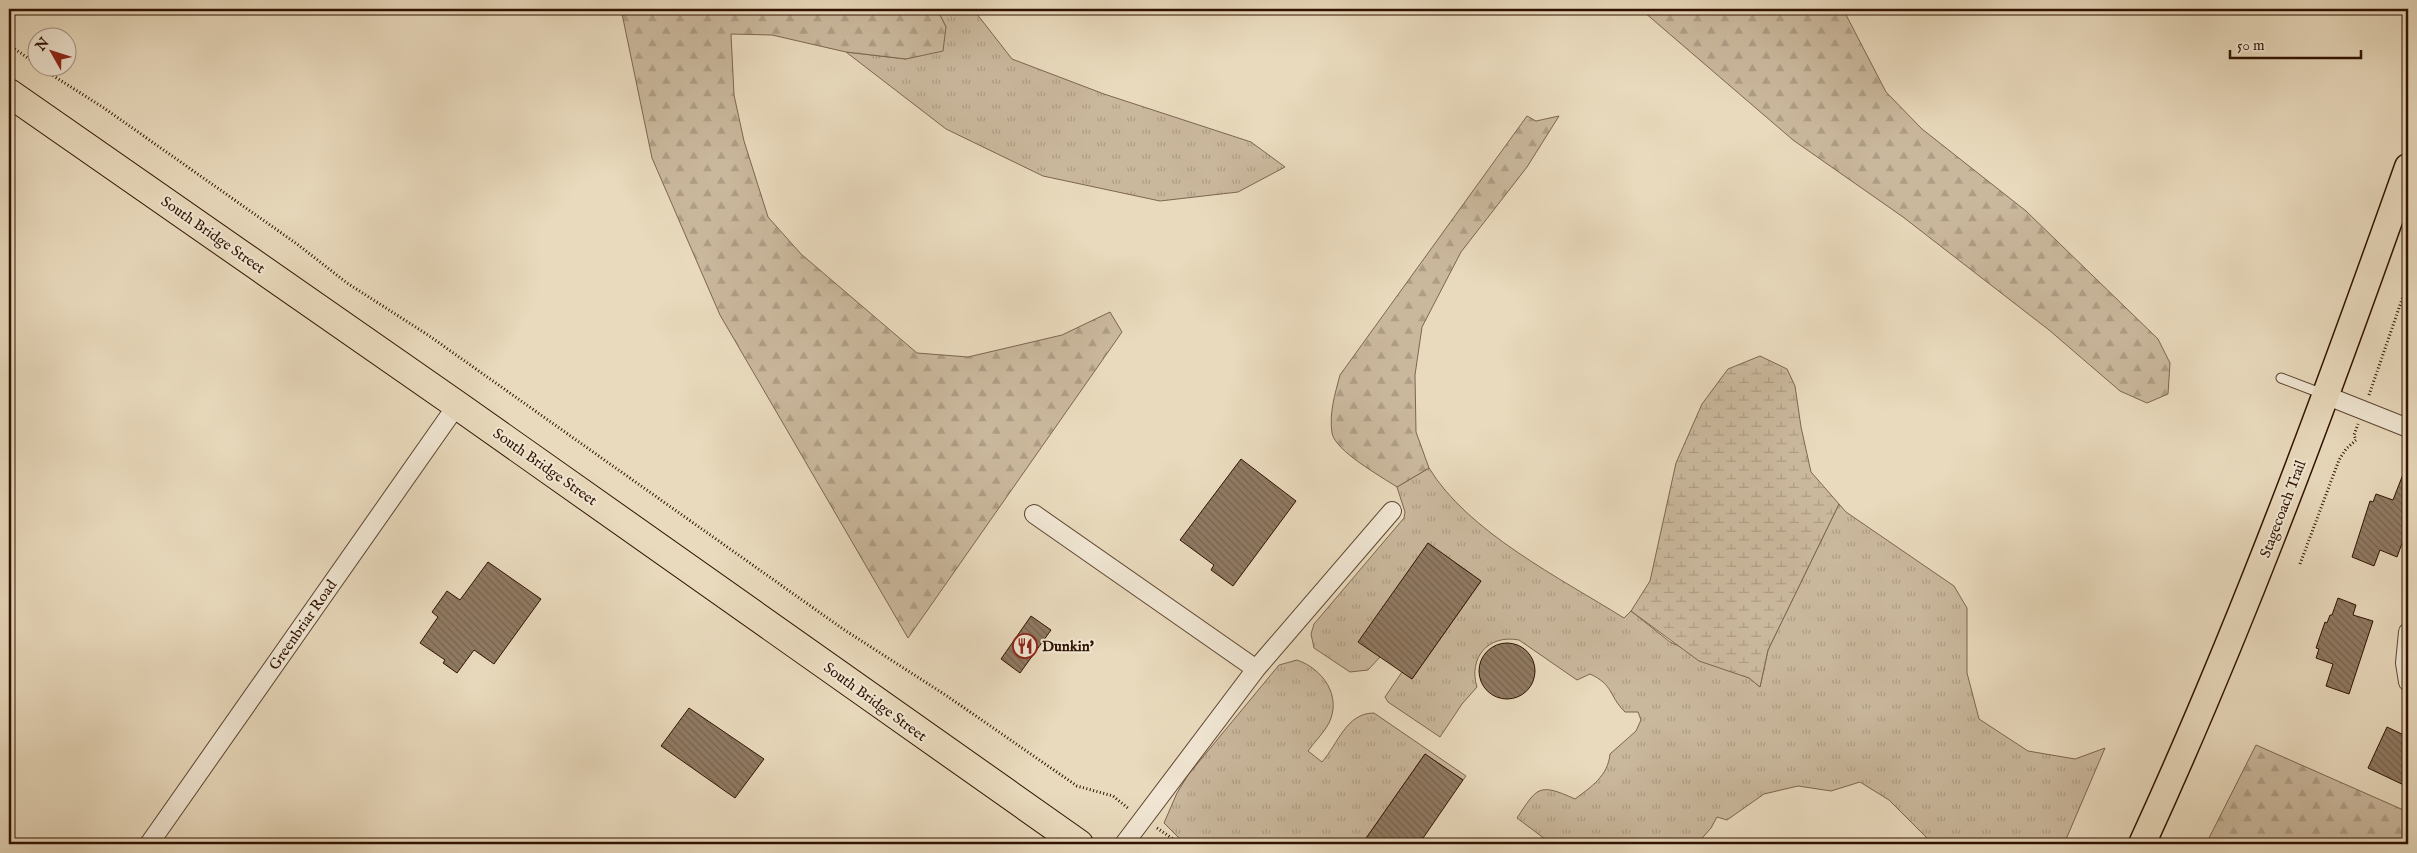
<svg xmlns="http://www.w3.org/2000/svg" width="2417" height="853" font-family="'IM FELL English',serif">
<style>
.grass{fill:url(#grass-tufts);stroke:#7d654f}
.forest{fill:url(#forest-firs);stroke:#7d654f}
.wetland{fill:url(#wetland-marsh);stroke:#7d654f}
.building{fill:url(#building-back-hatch);stroke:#301201}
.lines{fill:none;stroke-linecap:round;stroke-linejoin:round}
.service-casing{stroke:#5e4430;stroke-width:11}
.minor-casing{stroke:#5e4430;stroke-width:20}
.primary-casing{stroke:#301201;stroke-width:29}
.trunk-casing{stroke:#301201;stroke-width:30}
.path{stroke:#301201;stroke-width:3;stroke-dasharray:1 2.5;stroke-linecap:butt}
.service{stroke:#f1e7d4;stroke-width:9}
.minor{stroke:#f1e7d4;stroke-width:18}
.primary{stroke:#e9dabd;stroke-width:26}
.trunk{stroke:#e9dabd;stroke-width:28}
.labels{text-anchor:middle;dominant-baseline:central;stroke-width:4;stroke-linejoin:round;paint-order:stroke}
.street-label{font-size:15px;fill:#301201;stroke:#f1e7d4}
.poi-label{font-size:15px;font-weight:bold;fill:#301201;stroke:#f1e7d4;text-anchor:start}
</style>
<defs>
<pattern id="grass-tufts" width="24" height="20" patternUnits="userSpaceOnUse" patternTransform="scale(1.25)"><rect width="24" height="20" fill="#cab89d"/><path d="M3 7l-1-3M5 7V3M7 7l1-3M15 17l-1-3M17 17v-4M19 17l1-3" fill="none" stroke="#ae9d85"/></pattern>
<pattern id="forest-firs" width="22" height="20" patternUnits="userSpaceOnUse" patternTransform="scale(1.25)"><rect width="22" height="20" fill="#cab89d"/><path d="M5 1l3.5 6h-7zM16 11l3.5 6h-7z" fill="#ae9d85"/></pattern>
<pattern id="wetland-marsh" width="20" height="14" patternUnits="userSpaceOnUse" patternTransform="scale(1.25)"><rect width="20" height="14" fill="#cab89d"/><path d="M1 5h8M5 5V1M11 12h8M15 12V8" fill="none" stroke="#ae9d85"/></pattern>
<pattern id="building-back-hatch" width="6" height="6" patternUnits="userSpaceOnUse" patternTransform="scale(1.25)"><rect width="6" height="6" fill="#907a63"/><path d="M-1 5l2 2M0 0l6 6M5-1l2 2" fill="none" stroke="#76634f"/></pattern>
</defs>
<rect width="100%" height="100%" fill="#e9dabd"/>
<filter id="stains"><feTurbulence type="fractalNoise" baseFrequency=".004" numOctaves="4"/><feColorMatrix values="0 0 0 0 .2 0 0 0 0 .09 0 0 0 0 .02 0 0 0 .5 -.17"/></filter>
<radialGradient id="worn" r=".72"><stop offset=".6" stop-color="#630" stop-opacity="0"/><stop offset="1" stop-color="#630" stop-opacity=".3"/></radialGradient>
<path class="grass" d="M 937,9 L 973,9 L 1012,59 L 1104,94 L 1251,142 L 1285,167 L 1238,192 L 1160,201 L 1043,176 L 946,129 L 846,52 L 906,59 L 946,27 Z
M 1429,468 C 1468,532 1560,578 1624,618 L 1631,611 L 1670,642 L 1749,678 L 1760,687 L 1768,650 L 1839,504 L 1846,512 L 1954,586 L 1967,608 L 1967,673 L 1979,719 L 2028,751 L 2075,759 L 2105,748 L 2064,844 L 1933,844 L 1889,800 L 1860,782 L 1831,791 L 1798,786 L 1764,794 L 1727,820 L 1717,817 L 1711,828 L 1697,844 L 1556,844 L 1547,838 L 1545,839 L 1517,818 C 1537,788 1538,782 1575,799 C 1591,787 1608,776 1610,754 L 1636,731 L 1641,720 L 1638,712 L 1625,712 C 1608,695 1614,685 1590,674 L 1577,680 L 1519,640 C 1488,634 1468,658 1477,687 L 1462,704 L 1440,737 L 1388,702 L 1385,697 L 1402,672 L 1412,679 L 1481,581 L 1428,544 L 1359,642 L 1380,657 L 1368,670 L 1350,672 L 1314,648 L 1311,634 L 1314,624 L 1404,518 L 1405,512 L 1397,487 Z
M 1297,660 C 1323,669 1342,696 1329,723 C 1324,733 1314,742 1308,751 L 1322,762 C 1338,744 1346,713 1374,713 L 1466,776 L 1463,780 L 1425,754 L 1362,844 L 1177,844 L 1180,839 L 1164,823 L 1177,793 L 1188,775 L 1279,665 Z"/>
<path class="forest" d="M 621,9 L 937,9 L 946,27 L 943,51 L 906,59 L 846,52 L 772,35 L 731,34 L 734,95 L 744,141 L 768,217 L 801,254 L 917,353 L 968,357 L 1062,335 L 1110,312 L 1122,332 L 908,638 L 720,315 L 652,158 Z
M 1646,9 L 1843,9 L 1886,92 L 1922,129 L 2026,211 L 2158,339 L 2170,363 L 2168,394 L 2147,403 L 2120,391 L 2049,330 L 1903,217 L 1793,140 L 1644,12 Z
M 1527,116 L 1536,121 L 1559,116 L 1527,167 L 1461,252 L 1422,327 L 1415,375 L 1416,432 L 1429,468 L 1397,487 C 1382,477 1335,451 1332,433 C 1329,413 1335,394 1340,375 Z
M 2256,745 L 2408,812 L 2408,844 L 2206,844 Z"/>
<path class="wetland" d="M 1760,356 L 1787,369 L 1795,386 L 1801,427 L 1811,472 L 1839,504 L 1768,650 L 1760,687 L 1749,678 L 1699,661 L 1631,611 L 1650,581 L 1676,463 L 1702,404 L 1728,369 Z"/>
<path class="building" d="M 1241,459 L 1296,501 L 1233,586 L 1211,570 L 1214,565 L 1180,540 Z
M 2407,464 L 2408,527 L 2397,557 L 2380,550 L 2374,566 L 2352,557 L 2370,501 L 2373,502 L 2376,494 L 2393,500 Z
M 1428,543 L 1481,581 L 1412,679 L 1358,642 Z
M 488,562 L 541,599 L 494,664 L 474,650 L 457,673 L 443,663 L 445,660 L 420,643 L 438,617 L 432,612 L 447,591 L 460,600 Z
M 2338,598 L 2356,605 L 2353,615 L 2373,621 L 2349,694 L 2326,686 L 2333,664 L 2316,658 L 2319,649 L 2316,648 L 2325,622 L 2327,623 L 2330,615 L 2332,615 Z
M 1031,616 L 1051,630 L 1020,673 L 1001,659 Z
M1479 671a28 28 0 1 1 56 0a28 28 0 1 1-56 0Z
M 689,708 L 764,759 L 735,798 L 661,746 Z
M 2387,727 L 2408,737 L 2408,787 L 2368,768 Z
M 1425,754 L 1463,780 L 1419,844 L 1362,844 Z"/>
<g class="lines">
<defs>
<path id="service" d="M 2281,378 L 2323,394"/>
<path id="minor" d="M 2325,395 L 2408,428
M 1034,514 L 1256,669
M 2408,632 L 2405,663 L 2408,682
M 149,844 L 457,405
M 1124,844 L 1256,669 L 1392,511"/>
<path id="primary" d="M 2142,844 C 2243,624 2327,396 2408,167"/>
<path id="trunk" d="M 9,93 L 457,405 L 1079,844"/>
</defs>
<use href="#service" class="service-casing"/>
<use href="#minor" class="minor-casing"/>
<use href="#primary" class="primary-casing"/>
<use href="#trunk" class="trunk-casing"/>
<path class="path" d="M 9,45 L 38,65
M 41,68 L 104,108 L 297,244 L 347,283 L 428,335 L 843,629 L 947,696 L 1077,786 L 1113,796 L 1129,809
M 2369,395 L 2408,282
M 2300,564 L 2339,460 L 2346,449 L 2356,440 L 2354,435 L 2358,424
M 1157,828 L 1176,841 L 1174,844"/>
<use href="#service" class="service"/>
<use href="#minor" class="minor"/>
<use href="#primary" class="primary"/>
<use href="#trunk" class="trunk"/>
</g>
<defs>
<symbol id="restaurant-ring" viewBox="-11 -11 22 22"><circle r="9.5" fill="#f1e7d4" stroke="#8f2418" stroke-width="1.5"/><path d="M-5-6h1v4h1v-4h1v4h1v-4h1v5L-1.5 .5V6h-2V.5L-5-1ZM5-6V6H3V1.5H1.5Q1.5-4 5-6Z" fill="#8f2418"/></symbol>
</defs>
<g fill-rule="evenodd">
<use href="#restaurant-ring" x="1011" y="632" width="28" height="28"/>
</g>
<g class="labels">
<g class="street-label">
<text transform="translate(213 235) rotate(35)">South Bridge Street</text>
<text transform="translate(545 467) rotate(35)">South Bridge Street</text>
<text transform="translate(2283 509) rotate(-69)">Stagecoach Trail</text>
<text transform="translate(303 625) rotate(-55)">Greenbriar Road</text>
<text transform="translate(875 702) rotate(36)">South Bridge Street</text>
</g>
<g class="poi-label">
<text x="1042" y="646">Dunkin'</text>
</g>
</g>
<rect width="2417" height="853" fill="none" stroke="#e9dabd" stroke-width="30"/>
<rect x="10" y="10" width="2397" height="833" fill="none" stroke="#301201" stroke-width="2.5"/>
<rect x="15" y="15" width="2387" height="823" fill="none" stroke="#301201"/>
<g transform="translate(52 52) rotate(309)"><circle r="24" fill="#f1e7d4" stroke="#a49280"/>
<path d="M0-4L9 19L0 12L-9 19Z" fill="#8f2418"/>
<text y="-8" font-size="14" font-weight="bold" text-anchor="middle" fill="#301201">N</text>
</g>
<path d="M2230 50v8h131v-8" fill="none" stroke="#301201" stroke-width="2.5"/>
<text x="2237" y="50" font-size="15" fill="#301201" stroke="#f1e7d4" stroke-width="4" paint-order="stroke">50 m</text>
<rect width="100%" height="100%" filter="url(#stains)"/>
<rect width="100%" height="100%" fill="url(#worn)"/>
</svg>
